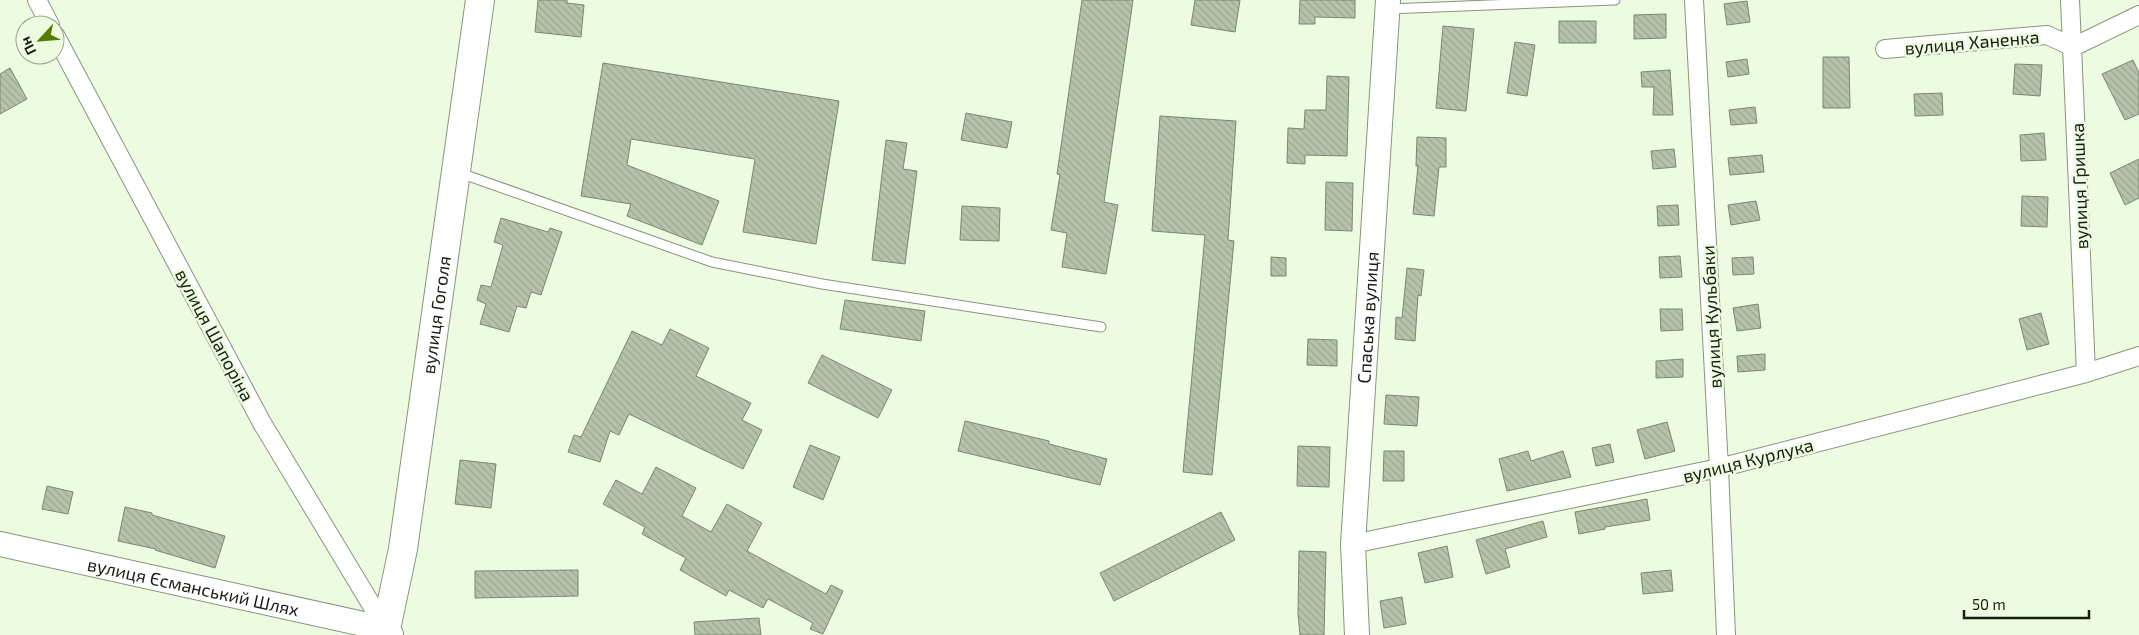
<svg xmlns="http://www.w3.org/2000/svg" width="2139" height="635" font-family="'Exo 2',sans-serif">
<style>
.building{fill:url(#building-back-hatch);stroke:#7b8770}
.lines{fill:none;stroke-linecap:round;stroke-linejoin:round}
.lane-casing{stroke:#88957d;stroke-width:11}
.street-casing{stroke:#88957d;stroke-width:20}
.secondary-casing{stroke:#88957d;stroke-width:26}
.primary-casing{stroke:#88957d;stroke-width:30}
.lane{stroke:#fff;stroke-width:9}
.street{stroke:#fff;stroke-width:18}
.secondary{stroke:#fff;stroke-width:24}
.primary{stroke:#fff;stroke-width:28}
.labels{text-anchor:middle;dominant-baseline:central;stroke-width:5;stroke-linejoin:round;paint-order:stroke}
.street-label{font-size:18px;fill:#181d14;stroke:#edfbe1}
</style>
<defs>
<pattern id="building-back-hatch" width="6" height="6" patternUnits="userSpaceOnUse" patternTransform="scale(1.25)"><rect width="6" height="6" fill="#b6c3aa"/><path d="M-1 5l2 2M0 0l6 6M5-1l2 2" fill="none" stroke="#9ca791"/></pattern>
</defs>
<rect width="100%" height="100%" fill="#edfbe1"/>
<path class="building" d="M 538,0 L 567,0 L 567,3 L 584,5 L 581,37 L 535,32 Z
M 1082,0 L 1133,0 L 1104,202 L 1118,205 L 1106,274 L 1062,267 L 1067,233 L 1051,230 L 1060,175 L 1057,174 Z
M 1195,0 L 1240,0 L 1235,32 L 1191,25 Z
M 1300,0 L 1355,0 L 1355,18 L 1315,17 L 1315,24 L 1299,24 Z
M 1747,1 L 1750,22 L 1727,25 L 1724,4 Z
M 1666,14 L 1666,38 L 1634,39 L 1634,15 Z
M 1559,21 L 1596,21 L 1596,43 L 1559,43 Z
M 1443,26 L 1474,29 L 1466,111 L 1436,108 Z
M 1515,42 L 1535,45 L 1527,96 L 1507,93 Z
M 1823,57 L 1849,57 L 1850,108 L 1823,108 Z
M 1747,59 L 1749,74 L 1728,77 L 1726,62 Z
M 2133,60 L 2139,73 L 2139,114 L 2125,120 L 2102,74 Z
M 603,63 L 839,101 L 816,244 L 743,232 L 755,159 L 631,139 L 627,165 L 719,201 L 702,245 L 627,216 L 631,204 L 581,196 Z
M 2015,64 L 2042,65 L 2040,96 L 2013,94 Z
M 10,68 L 27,99 L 0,114 L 0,74 Z
M 1670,70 L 1673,115 L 1653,115 L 1654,87 L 1642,87 L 1641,72 Z
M 1327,76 L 1349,77 L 1347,156 L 1305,155 L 1305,164 L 1287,163 L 1288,128 L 1304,129 L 1305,110 L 1326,110 Z
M 1942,93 L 1943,115 L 1915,116 L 1914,94 Z
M 1755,107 L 1757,123 L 1731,125 L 1729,110 Z
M 966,113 L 1012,122 L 1007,148 L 961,140 Z
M 1160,116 L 1236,121 L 1228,240 L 1234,241 L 1212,475 L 1183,472 L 1205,235 L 1152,231 Z
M 2044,133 L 2046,160 L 2021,161 L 2020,135 Z
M 1417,137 L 1446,138 L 1446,167 L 1439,167 L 1434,216 L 1413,214 L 1418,166 L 1416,166 Z
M 886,140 L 907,143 L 903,169 L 917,171 L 905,264 L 872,260 Z
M 1674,149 L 1676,167 L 1653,169 L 1651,151 Z
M 1762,155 L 1764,172 L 1730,175 L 1728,158 Z
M 2139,159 L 2139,198 L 2125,205 L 2110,173 Z
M 1326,182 L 1353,183 L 1352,231 L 1325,230 Z
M 2022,196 L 2048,197 L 2047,227 L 2021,226 Z
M 1756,201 L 1760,220 L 1731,225 L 1728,205 Z
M 1678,205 L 1679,225 L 1658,226 L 1657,206 Z
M 962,206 L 1000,208 L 999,241 L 960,240 Z
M 501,218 L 548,232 L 550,228 L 562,232 L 541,295 L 531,292 L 526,308 L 517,306 L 509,332 L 480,324 L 486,304 L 477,300 L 481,285 L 491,287 L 503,245 L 494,242 Z
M 1680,256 L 1682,277 L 1660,278 L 1659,257 Z
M 1271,257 L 1286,258 L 1286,276 L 1271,276 Z
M 1753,257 L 1754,274 L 1733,275 L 1732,258 Z
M 1407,268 L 1424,270 L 1421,296 L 1418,295 L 1415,341 L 1395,339 L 1396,317 L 1402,318 Z
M 845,300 L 925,311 L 921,341 L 840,329 Z
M 1758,304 L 1761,328 L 1737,331 L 1733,308 Z
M 1660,309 L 1682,309 L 1683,330 L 1661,331 Z
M 2041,313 L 2049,344 L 2027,350 L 2019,319 Z
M 670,329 L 709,348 L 696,376 L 751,403 L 742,420 L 762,430 L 743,469 L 629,414 L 619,435 L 610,431 L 600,462 L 568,452 L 574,435 L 581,437 L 632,331 L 662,345 Z
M 1308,339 L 1337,340 L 1337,366 L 1307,365 Z
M 1765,354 L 1765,370 L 1738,372 L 1737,356 Z
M 822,355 L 892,390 L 878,418 L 808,383 Z
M 1683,359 L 1683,377 L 1656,378 L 1656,361 Z
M 1386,395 L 1419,397 L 1417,426 L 1384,424 Z
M 965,421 L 1049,441 L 1049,444 L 1107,459 L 1100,485 L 958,451 Z
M 1667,422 L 1675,451 L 1645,459 L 1637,430 Z
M 1610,444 L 1614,462 L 1596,466 L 1592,448 Z
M 810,445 L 840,457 L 823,500 L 793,487 Z
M 1298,446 L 1330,447 L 1329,487 L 1297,486 Z
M 1384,451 L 1404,451 L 1404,481 L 1383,481 Z
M 1528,451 L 1531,461 L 1563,451 L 1571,477 L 1507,491 L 1499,459 Z
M 460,460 L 496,464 L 491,508 L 455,504 Z
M 656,467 L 696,488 L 682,516 L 711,532 L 727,504 L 762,523 L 747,551 L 826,594 L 831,585 L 843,591 L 823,634 L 810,629 L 813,623 L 768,599 L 763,608 L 729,590 L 726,596 L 680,570 L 686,558 L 642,534 L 645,527 L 603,504 L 616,480 L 642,494 Z
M 47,486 L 73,492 L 68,514 L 42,509 Z
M 1647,499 L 1650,520 L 1605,527 L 1605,529 L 1579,534 L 1575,512 Z
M 125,507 L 152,513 L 152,515 L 225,536 L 215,568 L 155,550 L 156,549 L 118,541 Z
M 1221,512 L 1235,540 L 1114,601 L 1100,573 Z
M 1543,521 L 1547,537 L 1505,549 L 1510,567 L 1486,574 L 1476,540 Z
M 1447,546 L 1453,577 L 1425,583 L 1418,553 Z
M 1299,551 L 1326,552 L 1324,635 L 1300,635 L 1298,613 Z
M 578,570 L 578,596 L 475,598 L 475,571 Z
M 1671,570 L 1673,591 L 1643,594 L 1641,573 Z
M 1402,597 L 1406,624 L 1384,628 L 1380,601 Z
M 759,618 L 761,635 L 695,635 L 694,622 Z"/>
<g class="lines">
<defs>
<path id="lane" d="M 1388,9 L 1615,0
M 460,173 L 712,262 L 822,284 L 1101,327"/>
<path id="street" d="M 37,0 L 50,25
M 1694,0 L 1719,468 L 1726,635
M 2070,0 L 2086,373
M 55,35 L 262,423 L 386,629
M 1885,49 L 2047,35 L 2073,47 L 2139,15
M 1353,544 L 1719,468 L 2086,373 L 2139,356"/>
<g id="secondary">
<path id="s1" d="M 0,544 L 386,629"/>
<path id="s2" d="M 1357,635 L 1353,544 L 1388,0"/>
</g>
<g id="primary">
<path id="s3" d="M 389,635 L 386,629 L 403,549 L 480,0"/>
</g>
</defs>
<use href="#lane" class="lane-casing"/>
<use href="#street" class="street-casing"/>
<use href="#secondary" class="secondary-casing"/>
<use href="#primary" class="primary-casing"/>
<use href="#lane" class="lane"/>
<use href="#street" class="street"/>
<use href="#secondary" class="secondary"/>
<use href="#primary" class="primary"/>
</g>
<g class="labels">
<g class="street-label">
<text transform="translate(1972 42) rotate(-5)">вулиця Ханенка</text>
<text transform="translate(2079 186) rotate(-92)">вулиця Гришка</text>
<text stroke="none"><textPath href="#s3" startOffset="325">вулиця Гоголя</textPath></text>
<text stroke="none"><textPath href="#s2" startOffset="318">Спаська вулиця</textPath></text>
<text transform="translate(1711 317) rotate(-93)">вулиця Кульбаки</text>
<text transform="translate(215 335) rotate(62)">вулиця Шапоріна</text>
<text transform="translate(1748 460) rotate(-14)">вулиця Курлука</text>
<text stroke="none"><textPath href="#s1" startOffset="198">вулиця Єсманський Шлях</textPath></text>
</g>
</g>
<g transform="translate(40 40) rotate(244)"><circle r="24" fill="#edfbe1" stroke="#98a28f"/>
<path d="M0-4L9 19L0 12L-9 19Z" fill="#507d01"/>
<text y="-8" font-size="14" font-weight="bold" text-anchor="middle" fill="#181d14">Пн</text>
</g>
<path d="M1964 610v8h125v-8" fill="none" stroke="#181d14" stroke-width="2.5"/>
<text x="1972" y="610" font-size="15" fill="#181d14" stroke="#edfbe1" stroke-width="4" paint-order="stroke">50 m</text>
</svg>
